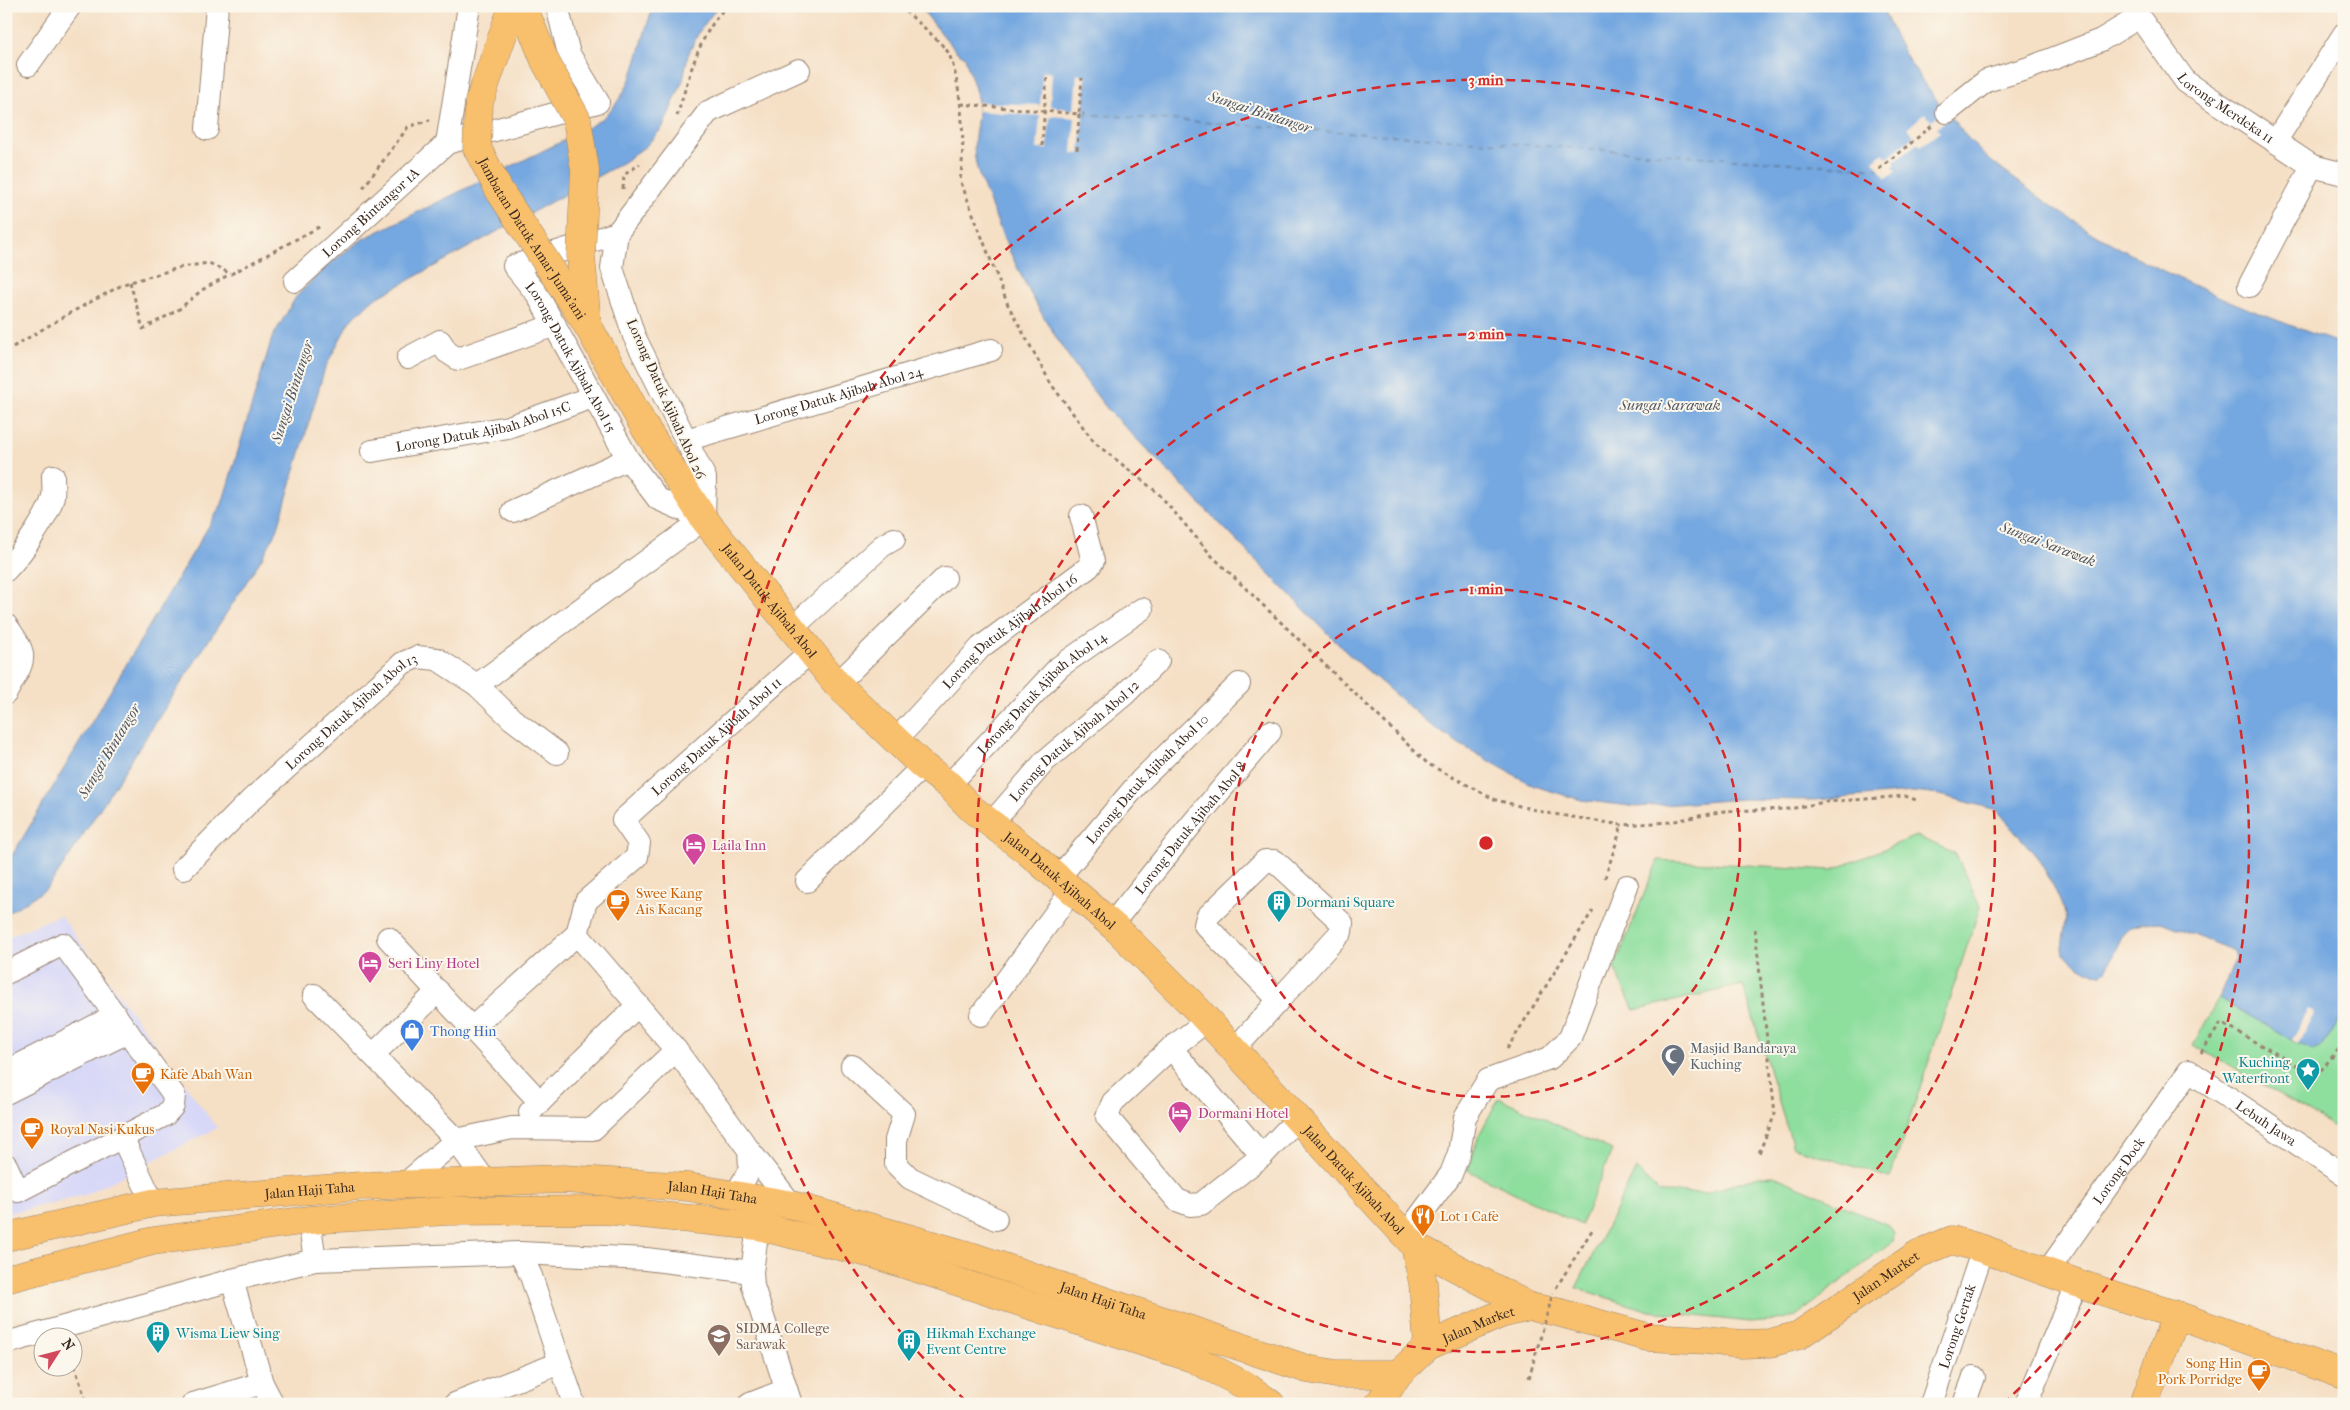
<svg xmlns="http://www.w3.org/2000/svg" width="2350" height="1410" font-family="'IM FELL French Canon',serif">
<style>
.built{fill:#d7d7f8}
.green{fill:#8ede9e;stroke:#64845e}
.water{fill:#74a7e0;stroke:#58687f}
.pier{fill:#f5dfc5}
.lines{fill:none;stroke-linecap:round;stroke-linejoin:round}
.ferry{stroke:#4f5662;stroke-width:1;stroke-dasharray:6 5;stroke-linecap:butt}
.minor-casing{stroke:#988472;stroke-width:24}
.major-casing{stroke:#988472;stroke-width:29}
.path{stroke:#988472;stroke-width:3;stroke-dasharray:4 4;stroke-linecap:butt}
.minor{stroke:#fff;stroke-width:22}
.major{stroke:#f8bf6c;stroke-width:28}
.major-bridge-casing{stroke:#988472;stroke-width:29;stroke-linecap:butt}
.path-bridge{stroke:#988472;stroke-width:3;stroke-dasharray:4 4;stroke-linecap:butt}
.major-bridge{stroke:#f8bf6c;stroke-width:28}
.ring{fill:none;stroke:#d62828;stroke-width:2.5;stroke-dasharray:9 6}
.labels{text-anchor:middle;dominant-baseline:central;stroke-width:4;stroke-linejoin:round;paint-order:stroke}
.street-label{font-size:14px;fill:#3b2a1e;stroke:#fbf7ec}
.hotel-label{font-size:14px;fill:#b23c85;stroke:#fbf7ec;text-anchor:start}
.food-label{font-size:14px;fill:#c56008;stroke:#fbf7ec;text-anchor:start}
.culture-label{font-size:14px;fill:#0d838f;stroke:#fbf7ec;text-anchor:start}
.shop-label{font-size:14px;fill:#366cbe;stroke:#fbf7ec;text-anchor:start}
.worship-label{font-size:14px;fill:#5b616d;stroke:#fbf7ec;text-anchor:start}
.education-label{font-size:14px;fill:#785e54;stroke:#fbf7ec;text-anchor:start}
.water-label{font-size:15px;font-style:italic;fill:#4f5662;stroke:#fbf7ec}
.centre{fill:#d62828;stroke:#fbf7ec;stroke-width:2.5}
.ring-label{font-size:15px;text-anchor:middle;font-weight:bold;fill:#d62828;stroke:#fbf7ec;stroke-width:4;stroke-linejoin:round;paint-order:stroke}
</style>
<rect width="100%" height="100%" fill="#fbf7ec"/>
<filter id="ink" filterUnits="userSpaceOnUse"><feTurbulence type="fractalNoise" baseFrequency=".02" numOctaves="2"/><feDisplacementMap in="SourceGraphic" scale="10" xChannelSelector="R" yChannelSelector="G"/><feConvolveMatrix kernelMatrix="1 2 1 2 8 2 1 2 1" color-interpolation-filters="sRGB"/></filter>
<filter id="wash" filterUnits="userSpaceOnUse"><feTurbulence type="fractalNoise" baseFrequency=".0096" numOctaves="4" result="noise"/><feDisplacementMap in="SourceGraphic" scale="20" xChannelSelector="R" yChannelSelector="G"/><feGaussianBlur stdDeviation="1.12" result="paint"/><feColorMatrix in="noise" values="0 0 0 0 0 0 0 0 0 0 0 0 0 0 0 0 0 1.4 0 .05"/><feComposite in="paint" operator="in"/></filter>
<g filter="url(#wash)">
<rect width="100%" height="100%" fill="#f5dfc5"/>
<path class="built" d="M 60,915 L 217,1128 L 85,1195 L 6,1214 L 6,938 Z"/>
<path class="green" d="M 1916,836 L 1955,853 L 1980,907 L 1890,1178 L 1793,1147 L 1743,985 L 1634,1010 L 1614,968 L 1658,860 L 1832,870 Z
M 2219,998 L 2292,1040 L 2323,1046 L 2344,1014 L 2344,1133 L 2193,1045 Z
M 1499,1098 L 1612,1150 L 1581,1225 L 1467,1170 L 1480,1133 Z
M 1636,1169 L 1659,1192 L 1706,1193 L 1758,1177 L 1774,1176 L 1888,1225 L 1893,1233 L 1892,1242 L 1796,1316 L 1776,1320 L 1750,1322 L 1650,1311 L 1576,1288 Z"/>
<path class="water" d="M 654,6 L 718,6 L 699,32 L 688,55 L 683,80 L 663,127 L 646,146 L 622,163 L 371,301 L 349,322 L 325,368 L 277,531 L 262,558 L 57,875 L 46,889 L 6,914 L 6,860 L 13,854 L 222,504 L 272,338 L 296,297 L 326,266 L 363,239 L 573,136 C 584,129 598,123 606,115 C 639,82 637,46 654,6 Z
M 919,6 L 1882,6 C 1897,47 1921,82 1949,115 C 1960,128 1971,143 1984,155 C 1995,165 2008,174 2020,183 C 2119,259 2227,303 2344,345 L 2344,1014 L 2323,1046 L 2313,1050 L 2298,1044 L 2219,998 L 2236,958 L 2234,951 L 2161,922 L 2142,923 L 2131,926 L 2124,932 L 2106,970 L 2101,975 L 2094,974 L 2081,967 L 2063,954 L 2062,948 L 2066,920 L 2064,910 L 2051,881 L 2037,857 L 1997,810 L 1940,795 L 1913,792 L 1814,800 L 1742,799 L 1637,807 L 1581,800 L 1534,786 L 1461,745 L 1429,724 L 1345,651 L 1109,411 C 1058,348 1020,283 992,208 C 986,192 977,175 975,158 C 972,140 979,122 978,105 C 978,93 968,70 965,57 L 956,51 Z"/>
<path class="pier" d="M 1043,71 L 1052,73 L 1050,106 L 1074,110 L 1077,74 L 1086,76 L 1080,154 L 1072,153 L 1075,118 L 1050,116 L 1047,149 L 1037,149 L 1040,116 L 978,111 L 978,102 L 1040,105 Z
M 1945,110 L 1950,117 L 1937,128 L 1940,132 L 1921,146 L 1918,143 L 1894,161 L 1896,164 L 1893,167 L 1896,171 L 1886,178 L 1873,161 L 1883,153 L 1887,158 L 1914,136 L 1908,128 L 1925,113 L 1931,121 Z
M 2308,1009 L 2315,1012 L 2298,1044 L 2292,1040 Z"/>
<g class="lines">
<path class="ferry" d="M 1084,114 L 1879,169"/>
</g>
</g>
<g filter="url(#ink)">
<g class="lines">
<defs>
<g id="minor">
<path id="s1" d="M 2136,6 L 2139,17 L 2186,82 L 2312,166 L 2344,174"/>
<path d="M 28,65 L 70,6"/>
<path d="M 1947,112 L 1986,81 L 2029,68 L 2101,40 L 2139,17"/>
<path d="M 207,129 L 217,6"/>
<path d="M 2275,142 L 2344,34"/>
<path d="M 447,143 L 469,6"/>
<path id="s2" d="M 617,233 L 514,266 L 537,294 L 628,459 L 658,499 L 704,519"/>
<path id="s3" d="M 295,281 L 447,143 L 598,102 L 569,54 L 557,6"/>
<path d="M 2249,286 L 2312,166"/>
<path d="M 408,358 L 440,341 L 447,352 L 458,359 L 555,325"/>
<path id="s4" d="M 686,440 L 991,350"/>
<path id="s5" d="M 372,451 L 508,427 L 593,397"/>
<path d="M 513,511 L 628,459"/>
<path d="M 704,519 L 705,478 L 634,336 L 612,268 L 617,233 L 708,112 L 799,70"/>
<path d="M 6,570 C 20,556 50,514 53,496 C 54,490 53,482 53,476"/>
<path d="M 6,625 C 31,659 24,659 6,693"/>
<path d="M 791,629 L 882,546 L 894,539"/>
<path d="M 837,684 L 945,578"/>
<path d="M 477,685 L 512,719 L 557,753"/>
<path id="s6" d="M 896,740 L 981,647 L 1089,567 L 1093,561 L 1081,516"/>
<path id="s7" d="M 949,785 L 1059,667 L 1142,609"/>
<path id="s8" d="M 991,824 L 1045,761 L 1125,694 L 1158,661"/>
<path d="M 1265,861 L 1275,861 L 1342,923 L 1341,932 L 1279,1000 L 1205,925 L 1207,917 Z"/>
<path id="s9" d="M 183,869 L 251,800 L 403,663 L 417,657 L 437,659 L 477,685 L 704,519"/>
<path id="s10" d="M 1059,877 L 1141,780 L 1239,684"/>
<path d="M 807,881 L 923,766"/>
<path id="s11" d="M 1112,924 L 1191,825 L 1270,732"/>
<path d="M 577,934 L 676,1050 L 749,1150 L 792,1205"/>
<path d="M 388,938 L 540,1102"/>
<path d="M 6,973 L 63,944 L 174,1095 L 173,1106 L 165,1115 L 18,1191 L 6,1165"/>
<path d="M 314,995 L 456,1140 L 486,1182"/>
<path d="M 981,1015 L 1073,889"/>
<path id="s12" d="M 472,1028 L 577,934 L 586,901 L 637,857 L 639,843 L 623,820 L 810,652"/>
<path d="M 1171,1048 L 1262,1156 L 1201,1204 L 1190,1205 L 1177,1200 L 1107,1117 L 1113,1102 L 1171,1048 L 1207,1021"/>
<path d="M 1234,1050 L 1279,1000"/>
<path d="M 373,1055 L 438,991"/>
<path d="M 852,1066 L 904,1114 L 896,1140 L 896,1164 L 910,1178 L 996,1219"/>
<path d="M 6,1072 L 116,1015"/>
<path d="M 6,1093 L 128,1032"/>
<path d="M 530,1112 L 638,1005"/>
<path d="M 122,1137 L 153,1203"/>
<path d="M 1262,1156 L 1297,1119"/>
<path d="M 405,1184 L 456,1140 L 512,1128 L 593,1129 L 676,1050"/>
<path d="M 735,1196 L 750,1169 L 749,1150"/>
<path d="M 309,1220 L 315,1260"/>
<path d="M 758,1226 L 752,1272 L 753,1286 L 791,1404"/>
<path d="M 1405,1236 L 1451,1174 L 1459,1153 L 1465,1117 L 1488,1080 L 1550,1058 L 1570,1038 L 1627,886"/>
<path d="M 520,1253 L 531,1276 L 574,1404"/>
<path id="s13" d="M 2047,1272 L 2189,1071 L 2344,1175"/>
<path d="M 232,1280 L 262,1383 L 273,1404"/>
<path d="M 6,1343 L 232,1280 L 315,1260 L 520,1253 L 646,1259 L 752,1272"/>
<path d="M 193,1404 L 262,1383"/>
<path d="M 455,1404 L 560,1363"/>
<path d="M 750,1404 L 786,1390"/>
<path id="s14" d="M 1931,1404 L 1983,1249"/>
<path d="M 1964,1404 L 1974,1377"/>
<path d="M 2026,1404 L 2077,1283"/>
</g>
<g id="major">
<path id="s15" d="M 588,326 L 645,428 L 704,519 L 837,684 L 923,766 L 949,785 L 972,809 L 1027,851 L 1118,930 L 1193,1005 L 1415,1246 L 1530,1307"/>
<path id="s16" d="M 6,1237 L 153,1203 L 360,1186 L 564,1179 L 688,1187 L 792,1205 L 974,1257 L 1307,1369 L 1336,1374 L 1398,1374"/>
<path d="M 6,1279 L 153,1241 L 309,1220 L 447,1211 L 604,1210 L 758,1226 L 876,1255 L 1192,1358 L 1246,1386 L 1271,1404"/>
<path id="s17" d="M 1428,1346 L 1501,1314 L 1530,1307 L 1557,1312 L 1647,1337 L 1707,1340 L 1740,1344 L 1770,1343 L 1799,1335 L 1918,1254 L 1952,1240 L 1983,1249 L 2077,1283 L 2176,1315 L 2344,1375"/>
<path d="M 1379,1404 L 1398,1374 L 1428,1346 L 1423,1283 L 1415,1246"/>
<path d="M 2144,1404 L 2176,1315"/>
</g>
</defs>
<use href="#minor" class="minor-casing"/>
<use href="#major" class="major-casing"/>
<path class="path" d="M 899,6 C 907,12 946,46 949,54 C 962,86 966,147 960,180 L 1008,305 L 1051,384 L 1095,443 L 1158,493 L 1212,556 L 1428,764 L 1496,800 L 1547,813 L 1622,825 L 1670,822 L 1724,811 L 1789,809 L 1825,802 L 1866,799 L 1905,796 L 1919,801
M 961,104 L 1079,114 L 1082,78
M 677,116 C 689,78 698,35 727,6
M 1042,146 L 1047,74
M 1077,150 L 1079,114 L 1084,114
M 1879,169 L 1933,125
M 363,188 L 408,127 L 430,120
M 623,189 L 624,175 L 640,164
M 130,282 L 143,329 L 178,310 L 202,290 L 230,274
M 6,351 L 70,313 L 124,284 L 182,267 L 209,263 L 231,274 L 321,226
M 1605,878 L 1622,825
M 1755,929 L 1775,1114 L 1759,1153
M 1507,1049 L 1593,910
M 2201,1053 L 2221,1023 L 2316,1076 L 2344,1043
M 1556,1288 L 1594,1227
M 72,1358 L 87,1404"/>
<use href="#minor" class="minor"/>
<use href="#major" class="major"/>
<defs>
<g id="major-bridge">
<path id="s18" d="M 513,6 L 479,102 L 477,148 L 499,190 L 588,326"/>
<path d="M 523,6 L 545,61 L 577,120 L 585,170 L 581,256 L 587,324"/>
</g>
</defs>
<use href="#major-bridge" class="major-bridge-casing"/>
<path class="path-bridge" d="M 1529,1378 L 1553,1293"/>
<use href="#major-bridge" class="major-bridge"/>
</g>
</g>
<g class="ring">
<circle cx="1486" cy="843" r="254"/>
<circle cx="1486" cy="843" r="509"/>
<path d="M966 1401A763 763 0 1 1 2006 1401"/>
</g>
<defs>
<symbol id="hotel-pin" viewBox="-11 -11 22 30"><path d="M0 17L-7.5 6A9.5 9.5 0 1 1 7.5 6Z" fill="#d1479c" stroke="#fbf7ec"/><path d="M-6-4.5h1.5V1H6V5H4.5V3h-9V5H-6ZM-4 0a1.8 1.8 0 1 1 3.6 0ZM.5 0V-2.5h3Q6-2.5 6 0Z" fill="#fff"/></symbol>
<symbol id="cafe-pin" viewBox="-11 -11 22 30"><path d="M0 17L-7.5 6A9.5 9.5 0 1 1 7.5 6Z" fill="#e8710a" stroke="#fbf7ec"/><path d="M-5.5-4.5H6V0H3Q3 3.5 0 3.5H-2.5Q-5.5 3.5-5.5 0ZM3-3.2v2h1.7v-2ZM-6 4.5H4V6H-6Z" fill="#fff"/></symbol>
<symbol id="building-pin" viewBox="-11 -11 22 30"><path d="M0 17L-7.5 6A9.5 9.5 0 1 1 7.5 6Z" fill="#0f9aa8" stroke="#fbf7ec"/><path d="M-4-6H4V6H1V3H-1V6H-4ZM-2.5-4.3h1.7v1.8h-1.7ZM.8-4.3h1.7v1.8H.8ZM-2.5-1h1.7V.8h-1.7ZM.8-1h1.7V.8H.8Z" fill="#fff"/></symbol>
<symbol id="shop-pin" viewBox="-11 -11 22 30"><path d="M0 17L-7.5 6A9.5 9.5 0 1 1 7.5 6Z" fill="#3f7fe0" stroke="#fbf7ec"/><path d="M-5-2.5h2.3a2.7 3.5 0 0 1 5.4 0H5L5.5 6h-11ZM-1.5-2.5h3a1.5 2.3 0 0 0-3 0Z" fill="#fff"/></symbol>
<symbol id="mosque-pin" viewBox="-11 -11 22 30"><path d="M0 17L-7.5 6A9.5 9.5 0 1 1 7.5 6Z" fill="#6b7280" stroke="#fbf7ec"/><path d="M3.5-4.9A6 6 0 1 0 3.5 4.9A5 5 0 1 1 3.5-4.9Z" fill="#fff"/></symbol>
<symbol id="sight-pin" viewBox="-11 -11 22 30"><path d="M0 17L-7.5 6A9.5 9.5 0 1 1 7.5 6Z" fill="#0f9aa8" stroke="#fbf7ec"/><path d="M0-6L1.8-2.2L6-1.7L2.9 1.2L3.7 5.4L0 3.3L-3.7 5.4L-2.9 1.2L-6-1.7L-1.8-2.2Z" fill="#fff"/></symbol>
<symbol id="restaurant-pin" viewBox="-11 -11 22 30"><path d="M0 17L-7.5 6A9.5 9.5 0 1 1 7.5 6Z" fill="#e8710a" stroke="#fbf7ec"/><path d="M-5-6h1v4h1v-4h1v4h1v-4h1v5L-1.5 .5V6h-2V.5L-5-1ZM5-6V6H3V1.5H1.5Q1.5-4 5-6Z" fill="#fff"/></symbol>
<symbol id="university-pin" viewBox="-11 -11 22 30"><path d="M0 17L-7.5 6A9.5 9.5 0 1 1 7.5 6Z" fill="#8d6e63" stroke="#fbf7ec"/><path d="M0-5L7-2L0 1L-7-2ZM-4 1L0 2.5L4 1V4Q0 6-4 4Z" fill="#fff"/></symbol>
</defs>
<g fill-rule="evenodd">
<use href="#hotel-pin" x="680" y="831" width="28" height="38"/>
<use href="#cafe-pin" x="604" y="887" width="28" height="38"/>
<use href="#building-pin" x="1265" y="888" width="28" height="38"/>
<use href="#hotel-pin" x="356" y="949" width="28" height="38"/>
<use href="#shop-pin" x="398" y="1017" width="28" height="38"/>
<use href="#mosque-pin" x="1659" y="1042" width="28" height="38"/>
<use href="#sight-pin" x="2294" y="1056" width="28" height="38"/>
<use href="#cafe-pin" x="129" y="1060" width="28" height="38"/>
<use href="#hotel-pin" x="1166" y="1099" width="28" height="38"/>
<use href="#cafe-pin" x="18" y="1115" width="28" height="38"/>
<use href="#restaurant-pin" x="1409" y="1202" width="28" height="38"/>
<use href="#building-pin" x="144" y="1319" width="28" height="38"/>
<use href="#university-pin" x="705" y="1322" width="28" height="38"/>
<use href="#building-pin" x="895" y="1327" width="28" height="38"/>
<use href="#cafe-pin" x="2245" y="1357" width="28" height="38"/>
</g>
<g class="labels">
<g class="street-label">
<text stroke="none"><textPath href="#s1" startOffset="139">Lorong Merdeka 11</textPath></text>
<text stroke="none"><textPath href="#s3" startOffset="102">Lorong Bintangor 1A</textPath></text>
<text stroke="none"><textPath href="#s18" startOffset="254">Jambatan Datuk Amar Juma'ani</textPath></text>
<text stroke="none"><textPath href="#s2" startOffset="216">Lorong Datuk Ajibah Abol 15</textPath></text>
<text stroke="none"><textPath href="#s4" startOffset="159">Lorong Datuk Ajibah Abol 24</textPath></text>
<text transform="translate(666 399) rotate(66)">Lorong Datuk Ajibah Abol 26</text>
<text stroke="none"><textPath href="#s5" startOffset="114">Lorong Datuk Ajibah Abol 15C</textPath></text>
<text stroke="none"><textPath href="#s15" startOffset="330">Jalan Datuk Ajibah Abol</textPath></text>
<text stroke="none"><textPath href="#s6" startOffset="158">Lorong Datuk Ajibah Abol 16</textPath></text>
<text stroke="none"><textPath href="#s7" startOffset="131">Lorong Datuk Ajibah Abol 14</textPath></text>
<text stroke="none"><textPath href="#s9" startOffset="231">Lorong Datuk Ajibah Abol 13</textPath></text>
<text stroke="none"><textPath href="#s12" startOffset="410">Lorong Datuk Ajibah Abol 11</textPath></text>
<text stroke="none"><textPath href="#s8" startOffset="118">Lorong Datuk Ajibah Abol 12</textPath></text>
<text stroke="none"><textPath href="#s10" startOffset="132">Lorong Datuk Ajibah Abol 10</textPath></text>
<text stroke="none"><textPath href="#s11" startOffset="124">Lorong Datuk Ajibah Abol 8</textPath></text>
<text stroke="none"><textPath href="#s15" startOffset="735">Jalan Datuk Ajibah Abol</textPath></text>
<text stroke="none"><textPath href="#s13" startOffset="339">Lebuh Jawa</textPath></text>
<text stroke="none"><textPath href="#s13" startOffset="124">Lorong Dock</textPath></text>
<text stroke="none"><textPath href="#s15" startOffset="1155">Jalan Datuk Ajibah Abol</textPath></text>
<text stroke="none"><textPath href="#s16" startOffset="308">Jalan Haji Taha</textPath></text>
<text stroke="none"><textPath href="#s16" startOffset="712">Jalan Haji Taha</textPath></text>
<text stroke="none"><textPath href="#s17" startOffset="489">Jalan Market</textPath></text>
<text stroke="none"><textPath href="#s16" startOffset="1118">Jalan Haji Taha</textPath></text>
<text stroke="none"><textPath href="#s17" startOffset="55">Jalan Market</textPath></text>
<text stroke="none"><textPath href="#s14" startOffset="82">Lorong Gertak</textPath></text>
</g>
<g class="hotel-label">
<text x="712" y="845">Laila Inn</text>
<text x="388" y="963">Seri Liny Hotel</text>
<text x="1198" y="1113">Dormani Hotel</text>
</g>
<g class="food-label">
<text x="636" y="893">Swee Kang<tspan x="636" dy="16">Ais Kacang</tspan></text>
<text x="160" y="1074">Kafe Abah Wan</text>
<text x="50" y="1129">Royal Nasi Kukus</text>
<text x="1440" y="1216">Lot 1 Cafe</text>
<text x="2242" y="1363" text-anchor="end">Song Hin<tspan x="2242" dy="16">Pork Porridge</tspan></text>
</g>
<g class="culture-label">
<text x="1296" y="902">Dormani Square</text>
<text x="2290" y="1062" text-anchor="end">Kuching<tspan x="2290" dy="16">Waterfront</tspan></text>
<text x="176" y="1333">Wisma Liew Sing</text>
<text x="926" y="1333">Hikmah Exchange<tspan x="926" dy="16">Event Centre</tspan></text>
</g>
<g class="shop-label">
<text x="430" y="1031">Thong Hin</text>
</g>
<g class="worship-label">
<text x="1690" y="1048">Masjid Bandaraya<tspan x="1690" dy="16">Kuching</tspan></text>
</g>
<g class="education-label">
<text x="736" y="1328">SIDMA College<tspan x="736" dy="16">Sarawak</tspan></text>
</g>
<g class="water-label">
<text transform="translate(1260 112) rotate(18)">Sungai Bintangor</text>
<text transform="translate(292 392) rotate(-72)">Sungai Bintangor</text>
<text x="1670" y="405">Sungai Sarawak</text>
<text transform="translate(2048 544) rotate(21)">Sungai Sarawak</text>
<text transform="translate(109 751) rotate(-59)">Sungai Bintangor</text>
</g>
</g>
<circle cx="1486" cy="843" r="8" class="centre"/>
<g class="ring-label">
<text x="1486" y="85">3 min</text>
<text x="1486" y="339">2 min</text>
<text x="1486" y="594">1 min</text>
</g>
<rect width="2350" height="1410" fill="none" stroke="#fbf7ec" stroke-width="25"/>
<g transform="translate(58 1352) rotate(54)"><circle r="24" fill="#fbf7ec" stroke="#aea59a"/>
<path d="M0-4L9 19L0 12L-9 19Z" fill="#d1495b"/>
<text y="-8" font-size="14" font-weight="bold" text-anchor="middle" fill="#3b2a1e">N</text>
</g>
</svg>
